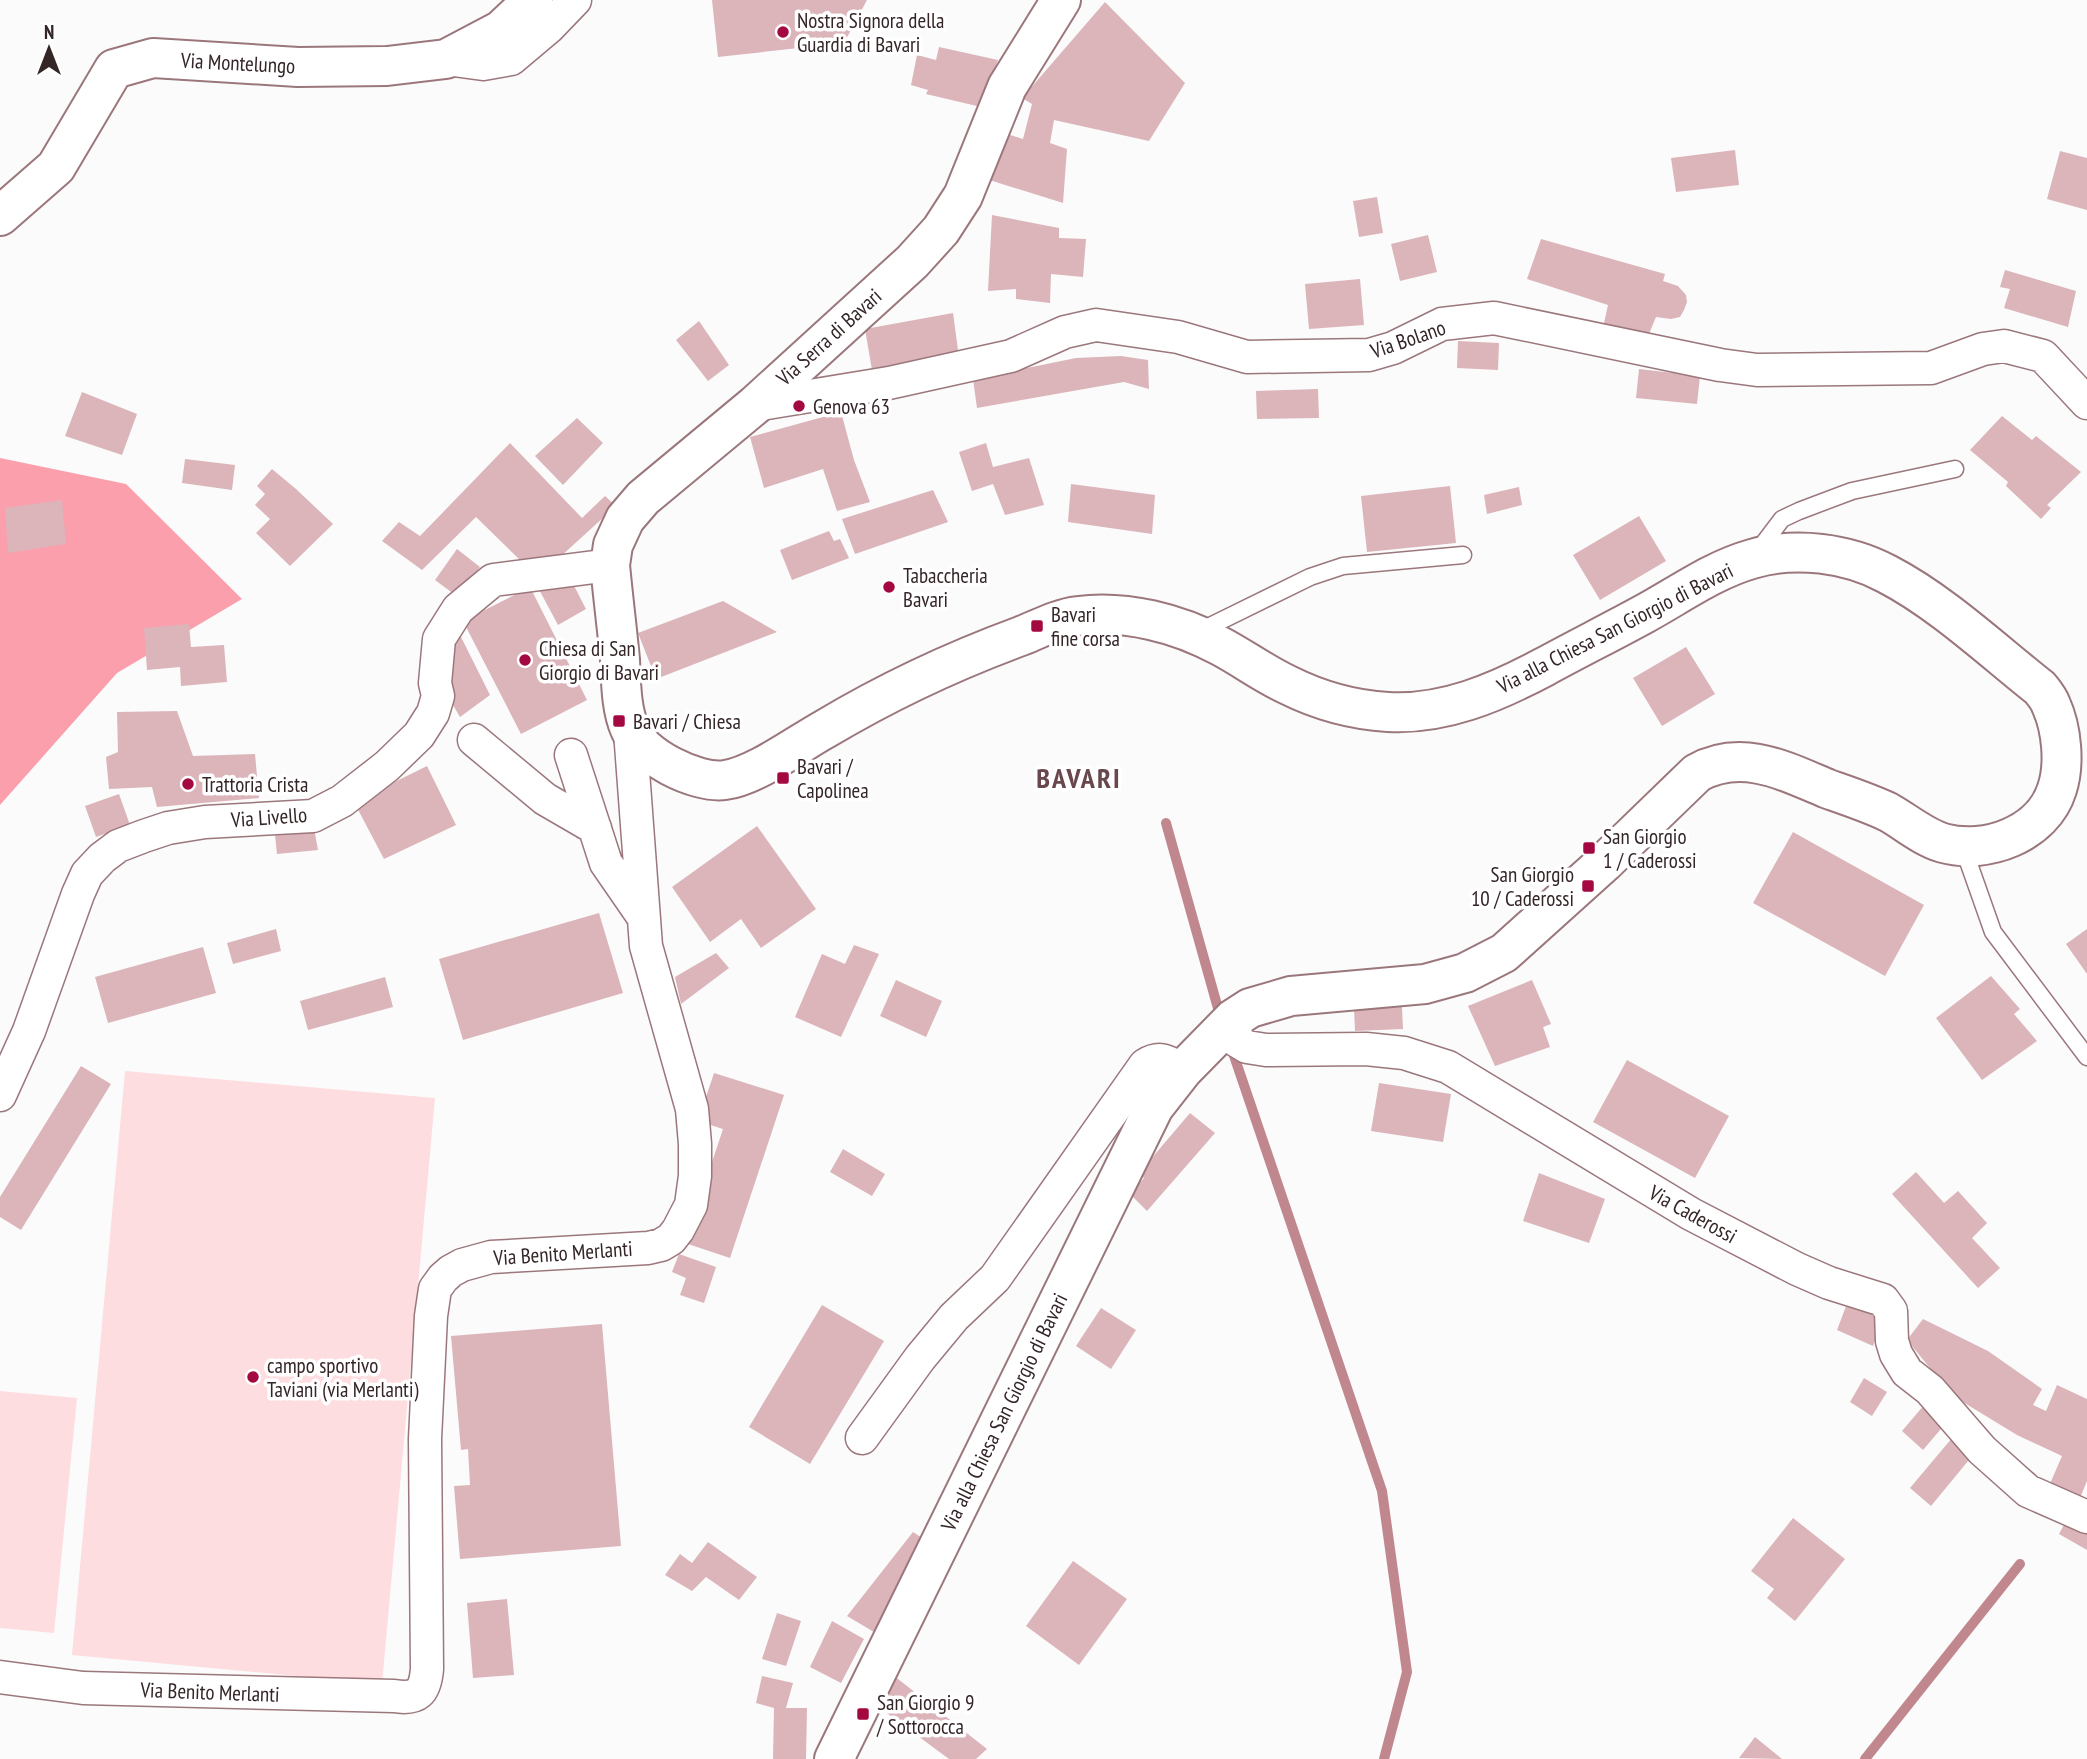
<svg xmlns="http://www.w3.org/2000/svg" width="2087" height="1759" font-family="'PT Sans Narrow',sans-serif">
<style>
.green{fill:#fedde1}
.forest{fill:#fb9fad}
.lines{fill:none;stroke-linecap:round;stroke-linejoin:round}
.stream{stroke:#c1878f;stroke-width:10}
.building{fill:#dbb5ba}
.lane-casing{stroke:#9b777c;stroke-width:19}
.street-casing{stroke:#9b777c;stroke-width:35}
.secondary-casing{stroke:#9b777c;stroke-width:42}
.lane{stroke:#fff;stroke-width:16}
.street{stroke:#fff;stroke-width:32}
.secondary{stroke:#fff;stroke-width:38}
.poi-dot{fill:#a30841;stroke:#fff;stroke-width:2.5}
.labels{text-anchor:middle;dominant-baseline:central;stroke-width:7;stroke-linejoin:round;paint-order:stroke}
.poi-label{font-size:21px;fill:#342527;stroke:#fff;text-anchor:start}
.street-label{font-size:21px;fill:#342527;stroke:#fff}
.district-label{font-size:28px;font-weight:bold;letter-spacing:2px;fill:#68484d;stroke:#fff}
</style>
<rect width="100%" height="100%" fill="#fbfbfb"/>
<path class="green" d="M 125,1071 L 435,1098 L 382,1684 L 72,1655 Z
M 0,1391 L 77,1398 L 54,1633 L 0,1628 Z"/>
<path class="forest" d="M 0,458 L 126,484 L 242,599 L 117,673 L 0,805 Z"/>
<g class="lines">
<path class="stream" d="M 1166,823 L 1221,1019
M 1230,1044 L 1382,1491 L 1407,1672 L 1384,1759
M 1865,1759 L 2020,1564"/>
</g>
<path class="building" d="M 712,0 L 867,0 L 844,43 L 718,57 Z
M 1105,2 L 1185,83 L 1149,141 L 1054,120 L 1050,143 L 1067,149 L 1063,203 L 983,178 L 1001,132 L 1023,139 L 1032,104 L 1022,98 Z
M 939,47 L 998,60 L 981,107 L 926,94 L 928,90 L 911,85 L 917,55 L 936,60 Z
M 1735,150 L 1739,185 L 1676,192 L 1671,158 Z
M 2060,151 L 2087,158 L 2087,210 L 2047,199 Z
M 1377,197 L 1383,233 L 1359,237 L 1353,201 Z
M 992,215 L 1059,228 L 1059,238 L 1086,239 L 1083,277 L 1051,274 L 1050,303 L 1016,299 L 1016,289 L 988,291 Z
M 1428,235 L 1437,272 L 1400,281 L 1391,244 Z
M 1541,239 L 1665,274 L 1663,281 L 1678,286 L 1686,295 L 1687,302 L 1684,310 L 1680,317 L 1671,319 L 1656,317 L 1644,346 L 1602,332 L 1608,305 L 1527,279 Z
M 2005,270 L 2076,291 L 2068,327 L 2004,308 L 2010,289 L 2000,287 Z
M 1360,279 L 1364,325 L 1309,329 L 1305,284 Z
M 953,313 L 960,365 L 874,382 L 865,329 Z
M 699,321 L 729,365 L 708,381 L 676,340 Z
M 1458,341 L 1499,343 L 1498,370 L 1457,368 Z
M 1121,356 L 1148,360 L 1149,389 L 1124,382 L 977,408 L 972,372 L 1008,372 L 1076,358 Z
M 1639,369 L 1700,376 L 1697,404 L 1636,398 Z
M 1318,389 L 1319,418 L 1257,419 L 1256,391 Z
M 82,392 L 137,414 L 122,455 L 65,436 Z
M 841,412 L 854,460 L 870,502 L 837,511 L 823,469 L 764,488 L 750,437 Z
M 2002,416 L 2032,440 L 2036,436 L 2081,472 L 2047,505 L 2051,508 L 2041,519 L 2006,486 L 2008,482 L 1970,450 Z
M 577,418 L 603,443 L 563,485 L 535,456 Z
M 510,443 L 582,518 L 605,496 L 616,506 L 548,568 L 526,566 L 476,517 L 422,570 L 382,541 L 399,522 L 420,536 Z
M 986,443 L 993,467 L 1029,458 L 1044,505 L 1005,515 L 993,484 L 972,491 L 959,452 Z
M 185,459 L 235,465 L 232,490 L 182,483 Z
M 272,469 L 296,489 L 333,524 L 290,566 L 256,533 L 270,519 L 255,505 L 265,494 L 257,486 Z
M 1071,484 L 1155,495 L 1152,534 L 1068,522 Z
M 1450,486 L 1456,543 L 1367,552 L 1361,496 Z
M 1519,487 L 1522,505 L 1487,514 L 1484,495 Z
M 933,490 L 948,522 L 855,554 L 842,519 Z
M 62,500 L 66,544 L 8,553 L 5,508 Z
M 1639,516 L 1666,561 L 1600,600 L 1573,555 Z
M 829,531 L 834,541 L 840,539 L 849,558 L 792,580 L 780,550 Z
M 457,549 L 480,567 L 458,597 L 435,580 Z
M 570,578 L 586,609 L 558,625 L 535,582 Z
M 530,587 L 587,700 L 521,734 L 463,621 Z
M 723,601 L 777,632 L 656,679 L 638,633 Z
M 189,624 L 191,647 L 224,645 L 227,682 L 181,686 L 180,667 L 147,670 L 144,628 Z
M 460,635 L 490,695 L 460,717 L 440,683 Z
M 1686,647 L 1715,694 L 1662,726 L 1633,678 Z
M 177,711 L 193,756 L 255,754 L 259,798 L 157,807 L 152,787 L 109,789 L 106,757 L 118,752 L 117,712 Z
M 427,766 L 456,825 L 384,859 L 354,802 Z
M 119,794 L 130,825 L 96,837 L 85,806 Z
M 313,823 L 318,850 L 277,854 L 274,825 Z
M 757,826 L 816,909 L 761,948 L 741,919 L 710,942 L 672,887 Z
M 1793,832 L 1924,905 L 1885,976 L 1753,903 Z
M 599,913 L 623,993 L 463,1040 L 439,959 Z
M 276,929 L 281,951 L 233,964 L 227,943 Z
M 2087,929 L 2087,974 L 2066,944 Z
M 854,945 L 879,954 L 841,1037 L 795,1017 L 822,954 L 845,964 Z
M 203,947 L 216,993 L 108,1023 L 95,977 Z
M 716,953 L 729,968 L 681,1004 L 675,977 Z
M 1991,976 L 2020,1009 L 2014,1014 L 2037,1041 L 1982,1080 L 1936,1018 Z
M 385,977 L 393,1007 L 308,1030 L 300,1001 Z
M 896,980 L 942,1001 L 926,1037 L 880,1016 Z
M 1532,980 L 1551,1024 L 1543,1027 L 1550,1047 L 1495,1066 L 1468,1006 Z
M 1402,1007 L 1403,1029 L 1355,1031 L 1354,1009 Z
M 1627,1060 L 1729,1116 L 1695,1178 L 1593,1122 Z
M 81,1066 L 111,1084 L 21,1230 L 0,1217 L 0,1197 Z
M 714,1073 L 784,1095 L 730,1258 L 685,1243 L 723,1129 L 698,1121 Z
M 1379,1083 L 1451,1094 L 1443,1142 L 1371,1131 Z
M 1190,1113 L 1215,1133 L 1147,1211 L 1130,1194 L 1144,1178 L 1139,1173 Z
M 843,1149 L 885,1174 L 872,1196 L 830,1172 Z
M 1916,1172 L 1944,1203 L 1958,1191 L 1987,1223 L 1972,1238 L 2000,1268 L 1978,1288 L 1892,1194 Z
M 1539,1173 L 1605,1199 L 1589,1243 L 1523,1221 Z
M 679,1254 L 716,1267 L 704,1303 L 680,1295 L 686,1278 L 672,1272 Z
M 1848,1301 L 1883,1319 L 1873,1346 L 1837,1330 Z
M 822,1305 L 884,1341 L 810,1464 L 749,1427 Z
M 1101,1308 L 1136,1330 L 1111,1369 L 1076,1346 Z
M 1923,1319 L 1988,1351 L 2042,1389 L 2033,1405 L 2046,1411 L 2057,1385 L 2087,1399 L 2087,1481 L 2080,1498 L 2049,1486 L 2062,1456 L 2017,1435 L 1953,1396 L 1907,1340 Z
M 602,1324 L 621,1546 L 460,1559 L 454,1486 L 470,1485 L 468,1449 L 461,1450 L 451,1336 Z
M 1864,1378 L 1887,1392 L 1872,1416 L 1850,1402 Z
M 1925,1404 L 1946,1423 L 1923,1450 L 1902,1431 Z
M 1952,1438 L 1973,1455 L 1931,1506 L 1910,1488 Z
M 1793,1518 L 1845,1559 L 1795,1621 L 1767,1598 L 1774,1589 L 1751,1571 Z
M 2067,1519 L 2087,1529 L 2087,1550 L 2059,1534 Z
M 913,1532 L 927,1541 L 879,1635 L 847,1616 Z
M 708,1542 L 757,1577 L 739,1600 L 706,1577 L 692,1591 L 665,1575 L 680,1554 L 692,1563 Z
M 1073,1561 L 1127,1599 L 1079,1665 L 1026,1626 Z
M 507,1599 L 514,1675 L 473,1678 L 467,1603 Z
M 777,1613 L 801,1621 L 786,1666 L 762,1659 Z
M 832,1621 L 864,1639 L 841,1683 L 810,1667 Z
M 893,1675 L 987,1749 L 976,1759 L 949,1759 L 876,1705 Z
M 762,1676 L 793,1683 L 786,1708 L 807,1708 L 806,1759 L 773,1759 L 774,1708 L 756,1703 Z
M 1755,1737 L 1782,1759 L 1739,1758 Z"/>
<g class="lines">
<defs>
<path id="lane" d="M 1757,552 L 1782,519 L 1799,511 L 1852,491 L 1955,469
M 1200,631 L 1310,577 L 1343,566 L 1463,555
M 1963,847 L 1993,932 L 2087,1057"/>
<path id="street" d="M 446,59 L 483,64 L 511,59 L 549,27 L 575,0
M 755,405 L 889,383 L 1011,356 L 1065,332 L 1096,325 L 1178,337 L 1247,357 L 1369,355 L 1393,348 L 1442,324 L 1494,318 L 1720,365 L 1757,370 L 1931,368 L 1983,349 L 2004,346 L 2043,356 L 2087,403
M 474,740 L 545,799 L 595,828
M 571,755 L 606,863 L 644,918
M 1233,1019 L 1237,1041 L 1247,1047 L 1266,1050 L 1366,1049 L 1404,1053 L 1448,1067 L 1691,1214 L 1797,1269 L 1829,1283 L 1883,1300 L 1891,1311 L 1892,1341 L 1896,1354 L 1907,1372 L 1930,1390 L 1982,1450 L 2028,1491 L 2087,1517
M 0,1095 L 29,1031 L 78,894 L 87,874 L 102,858 L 118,846 L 144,836 L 168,828 L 205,822 L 313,816 L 342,801 L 387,766 L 419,735 L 433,713 L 438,696 L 435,683 L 439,639 L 458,609 L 493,580 L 610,565
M 862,1438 L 920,1358 L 954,1317 L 995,1278 L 1145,1065 C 1161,1055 1168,1062 1183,1070
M 0,1677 L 83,1688 L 394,1696 C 418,1700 425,1692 427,1669 L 425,1439 L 431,1316 L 435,1289 L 443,1278 L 451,1271 L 462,1265 L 491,1257 L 648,1248 L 661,1245 L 671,1239 L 678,1230 L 691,1205 L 695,1176 L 695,1144 L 692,1109 L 646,946 L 630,731"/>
<path id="secondary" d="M 0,216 L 56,167 L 114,69 L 153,58 L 298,67 L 387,66 L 446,59 L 501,30 L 533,0
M 834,1759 L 1154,1107 L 1183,1070 L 1233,1019 L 1250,1008 L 1291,996 L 1425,984 L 1465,973 L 1504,953 L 1604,863 L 1697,773 C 1742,748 1785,771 1828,789 C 1848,796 1869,803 1888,812 C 1906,822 1923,837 1943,843 C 1986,855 2043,834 2057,789 C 2065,765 2062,729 2051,705 C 2049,699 2044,693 2040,688 C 1992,650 1941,602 1887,574 C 1848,553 1795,546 1752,559 C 1713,570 1679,595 1644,614 C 1611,632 1577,649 1544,667 C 1495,693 1444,715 1388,712 C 1354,710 1318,700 1288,685 C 1264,674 1243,658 1220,646 C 1178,623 1126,610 1078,616 C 1059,618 1039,629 1021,636 C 953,661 887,692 825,729 C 798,744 755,776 725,780 C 696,784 641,756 630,729 C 621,710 621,681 620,660 C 617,628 613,597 610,565 L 613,545 L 625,519 L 643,498 L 755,405 L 912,262 L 941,230 L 963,196 L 1007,87 L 1061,0"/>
</defs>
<use href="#lane" class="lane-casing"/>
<use href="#street" class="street-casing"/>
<use href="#secondary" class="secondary-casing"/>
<use href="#lane" class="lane"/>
<use href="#street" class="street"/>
<use href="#secondary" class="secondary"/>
</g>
<g class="poi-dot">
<circle cx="783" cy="32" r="7"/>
<circle cx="799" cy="406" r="7"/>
<circle cx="889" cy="587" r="7"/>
<rect x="1030" y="619" width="14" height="14" rx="3.5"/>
<circle cx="525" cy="660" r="7"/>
<rect x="612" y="714" width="14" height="14" rx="3.5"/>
<rect x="776" y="771" width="14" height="14" rx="3.5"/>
<circle cx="188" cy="784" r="7"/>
<rect x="1582" y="841" width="14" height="14" rx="3.5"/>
<rect x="1581" y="879" width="14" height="14" rx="3.5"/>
<circle cx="253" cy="1377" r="7"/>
<rect x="856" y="1707" width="14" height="14" rx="3.5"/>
</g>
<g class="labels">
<g class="poi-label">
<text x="797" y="20">Nostra Signora della<tspan x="797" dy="24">Guardia di Bavari</tspan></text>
<text x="813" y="406">Genova 63</text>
<text x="903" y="575">Tabaccheria<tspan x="903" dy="24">Bavari</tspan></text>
<text x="1051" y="614">Bavari<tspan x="1051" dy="24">fine corsa</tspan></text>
<text x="539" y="648">Chiesa di San<tspan x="539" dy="24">Giorgio di Bavari</tspan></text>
<text x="633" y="721">Bavari / Chiesa</text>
<text x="797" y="766">Bavari /<tspan x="797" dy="24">Capolinea</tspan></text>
<text x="202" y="784">Trattoria Crista</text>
<text x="1603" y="836">San Giorgio<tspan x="1603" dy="24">1 / Caderossi</tspan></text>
<text x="1574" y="874" text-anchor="end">San Giorgio<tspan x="1574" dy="24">10 / Caderossi</tspan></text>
<text x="267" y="1365">campo sportivo<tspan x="267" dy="24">Taviani (via Merlanti)</tspan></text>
<text x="877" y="1702">San Giorgio 9<tspan x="877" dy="24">/ Sottorocca</tspan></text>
</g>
<g class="street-label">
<text transform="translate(238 63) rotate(3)">Via Montelungo</text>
<text transform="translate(829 337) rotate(-42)">Via Serra di Bavari</text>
<text transform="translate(1408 339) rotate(-19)">Via Bolano</text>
<text transform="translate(1615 628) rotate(-27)">Via alla Chiesa San Giorgio di Bavari</text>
<text transform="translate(269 817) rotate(-4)">Via Livello</text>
<text transform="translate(1693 1214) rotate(29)">Via Caderossi</text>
<text transform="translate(563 1253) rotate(-4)">Via Benito Merlanti</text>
<text transform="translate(1004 1412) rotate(-64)">Via alla Chiesa San Giorgio di Bavari</text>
<text transform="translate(210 1692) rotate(2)">Via Benito Merlanti</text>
</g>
<g class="district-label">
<text x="1079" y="777">BAVARI</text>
</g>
</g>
<g transform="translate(49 49)" stroke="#ffffff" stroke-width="5" paint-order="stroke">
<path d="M0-5L12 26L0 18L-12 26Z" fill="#342527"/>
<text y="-10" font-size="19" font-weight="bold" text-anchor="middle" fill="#342527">N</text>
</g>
</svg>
